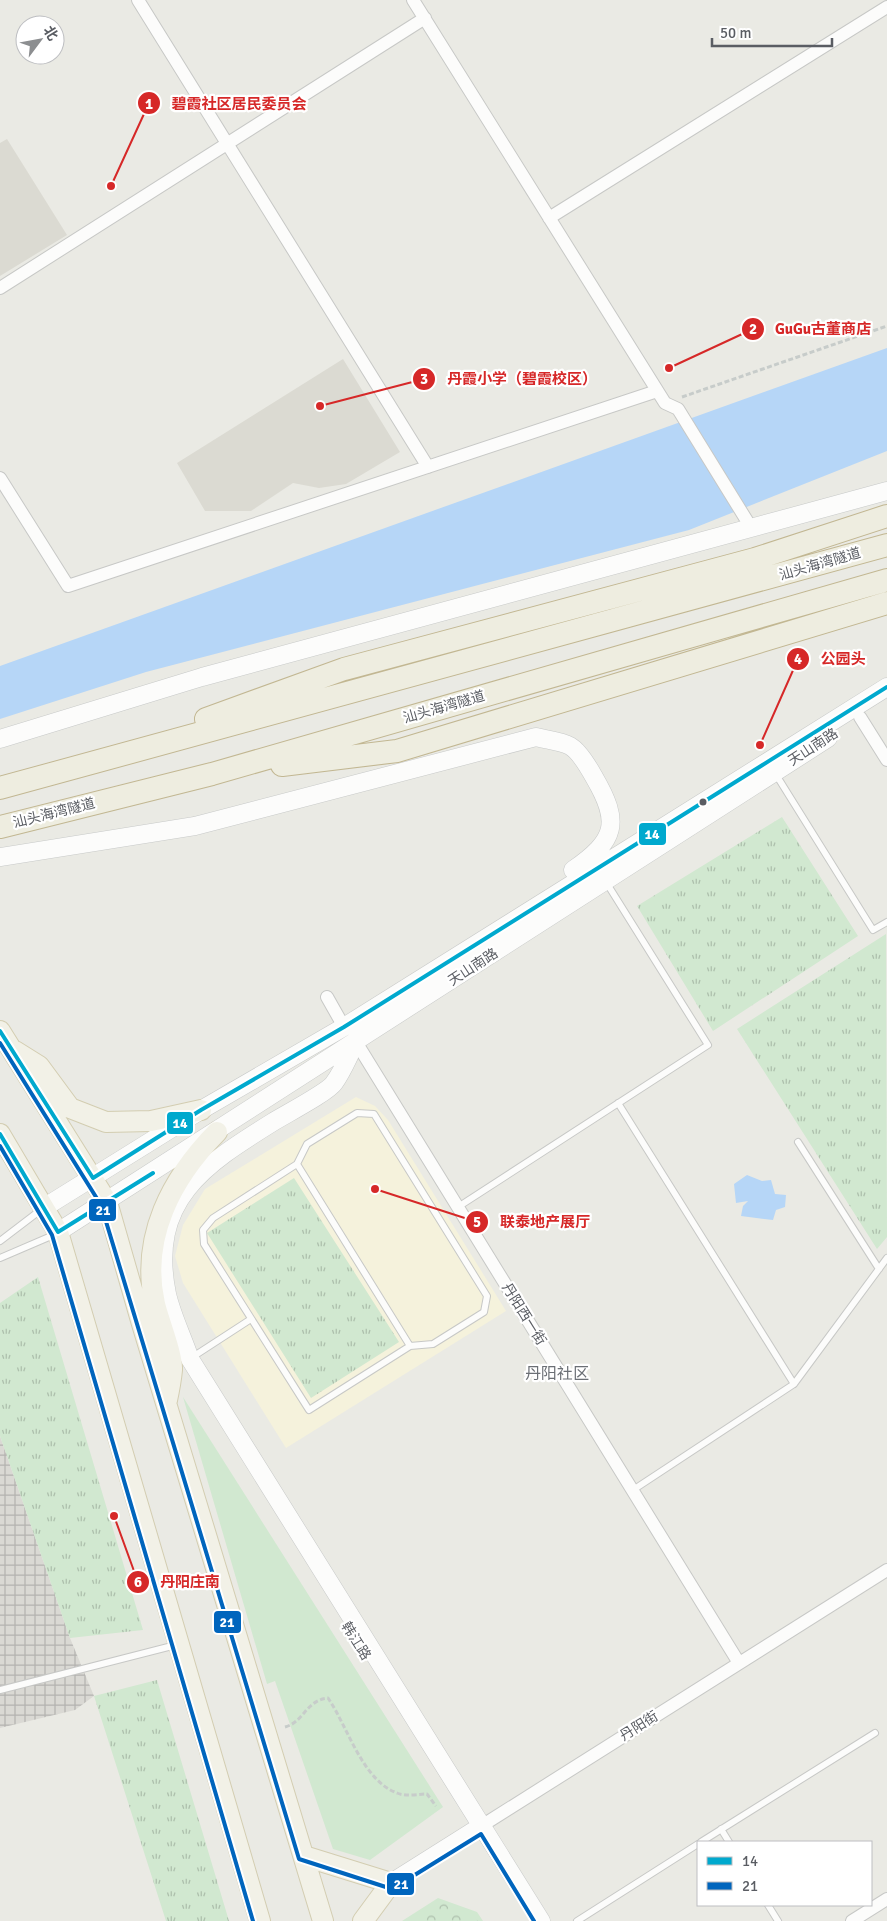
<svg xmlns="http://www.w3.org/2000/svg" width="887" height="1921" font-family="Signika,'Noto Sans SC',sans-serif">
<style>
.commercial{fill:#f5f2dc}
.industrial{fill:url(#industrial-grid)}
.education{fill:#dbdad2}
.grass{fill:#d1e8d0}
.forest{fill:url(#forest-crowns)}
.park{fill:url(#park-tufts)}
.water{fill:#b6d6f7}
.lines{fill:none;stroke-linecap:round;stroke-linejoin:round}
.lane-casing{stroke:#c7c8c6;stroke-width:8}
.street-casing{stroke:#c7c8c6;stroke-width:14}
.secondary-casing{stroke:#c7c9c8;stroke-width:19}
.primary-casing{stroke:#d3cdb1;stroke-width:22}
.highway-casing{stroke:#c2b792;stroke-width:24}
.path{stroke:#c7ccca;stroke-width:3;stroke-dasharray:5 2.5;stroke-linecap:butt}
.lane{stroke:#fcfcfb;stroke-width:6}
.street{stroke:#fcfcfb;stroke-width:12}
.secondary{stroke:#fcfcfb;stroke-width:18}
.primary{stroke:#f2f1e7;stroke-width:20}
.highway{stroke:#eeede0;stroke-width:22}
.bus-1-casing{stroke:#fff;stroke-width:8}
.bus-2-casing{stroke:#fff;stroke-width:8}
.bus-1{stroke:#00a9ce;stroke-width:4}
.bus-2{stroke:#0065bd;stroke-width:4}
.bus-dot{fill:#5a5d63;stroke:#fff;stroke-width:2}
.labels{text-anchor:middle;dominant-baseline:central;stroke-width:4.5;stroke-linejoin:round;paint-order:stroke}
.street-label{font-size:14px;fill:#5a5d63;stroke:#fff}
.quarter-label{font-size:16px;fill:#6b6f75;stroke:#fff}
.leader{fill:none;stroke:#d62828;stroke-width:2}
.callout-dot{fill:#d62828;stroke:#fff;stroke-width:2}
.mark-label{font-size:15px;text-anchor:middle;font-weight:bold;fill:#fff}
.callout-label{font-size:15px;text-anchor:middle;font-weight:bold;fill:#d62828;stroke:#fff;stroke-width:4.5;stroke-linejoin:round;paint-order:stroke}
.line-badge{stroke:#fff;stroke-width:2}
.badge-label{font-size:14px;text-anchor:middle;font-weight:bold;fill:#fff}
</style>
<defs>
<pattern id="industrial-grid" width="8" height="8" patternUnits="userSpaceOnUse" patternTransform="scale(1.25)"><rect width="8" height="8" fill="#dad9d4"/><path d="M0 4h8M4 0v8" fill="none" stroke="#b4b3b0"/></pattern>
<pattern id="forest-crowns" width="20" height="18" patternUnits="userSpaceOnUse" patternTransform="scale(1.25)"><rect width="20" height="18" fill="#d1e8d0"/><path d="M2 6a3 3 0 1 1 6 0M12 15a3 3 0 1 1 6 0" fill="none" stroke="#adbfac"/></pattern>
<pattern id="park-tufts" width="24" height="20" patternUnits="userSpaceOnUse" patternTransform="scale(1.25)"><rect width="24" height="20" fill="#d1e8d0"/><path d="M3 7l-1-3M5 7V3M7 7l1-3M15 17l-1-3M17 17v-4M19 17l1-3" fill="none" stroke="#adbfac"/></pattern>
</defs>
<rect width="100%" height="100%" fill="#eaeae4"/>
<path class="commercial" d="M 356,1097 L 375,1106 L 388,1120 L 506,1311 L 286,1448 L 183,1283 L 175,1256 L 183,1225 L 205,1189 Z"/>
<path class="industrial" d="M 0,1436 L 70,1638 L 94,1696 L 75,1710 L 0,1728 Z"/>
<path class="education" d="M 7,139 L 67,235 L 0,276 L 0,143 Z
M 343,359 L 400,452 L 346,484 L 319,488 L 293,483 L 251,511 L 205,511 L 177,463 Z"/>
<path class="grass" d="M 183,1397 L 443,1807 L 370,1860 L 333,1849 L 275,1681 L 267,1684 Z
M 438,1898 L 477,1912 L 483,1921 L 402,1921 Z"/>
<path class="forest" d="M 446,1902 L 479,1921 L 413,1921 Z"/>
<path class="park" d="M 782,817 L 858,936 L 713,1031 L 637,906 Z
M 886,934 L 887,1237 L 877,1249 L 737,1029 Z
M 294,1178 L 399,1342 L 311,1398 L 207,1233 Z
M 38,1277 L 143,1630 L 70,1638 L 0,1436 L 0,1303 Z
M 157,1680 L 229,1921 L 166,1921 L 94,1696 Z"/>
<path class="water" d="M 887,348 L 887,451 L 689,530 L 146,672 L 0,719 L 0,666 Z
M 747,1175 L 762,1181 L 771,1180 L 775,1194 L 786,1195 L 785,1207 L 776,1210 L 773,1220 L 741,1216 L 743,1206 L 748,1201 L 736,1203 L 734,1184 Z"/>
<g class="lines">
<defs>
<path id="lane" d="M 775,773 L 873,930 L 887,922
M 618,1103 L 794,1384 L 633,1490
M 357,1113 L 374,1114 L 487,1296 L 484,1312 L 433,1344 L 410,1346 L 309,1410 L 204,1244 L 203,1230 L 213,1218 L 297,1164 L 307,1144 Z
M 798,1142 L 879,1269
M 297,1164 L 410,1346
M 458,1207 L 708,1045 L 606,882
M 0,1241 L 42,1209
M 0,1258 L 56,1234
M 191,1358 L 251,1319
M 794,1384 L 887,1258
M 0,1690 L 176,1645
M 721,1829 L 729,1842
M 701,1842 L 875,1733
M 768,1905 L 778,1921
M 577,1921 L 698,1844"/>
<path id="street" d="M 138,0 L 428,467
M 413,0 L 665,403 L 678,409 L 752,529
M 549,218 L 887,7
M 0,288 L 425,18
M 0,478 L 68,586 L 657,391
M 860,717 L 887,760
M 327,997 L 344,1027
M 356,1042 L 739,1663
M 483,1825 L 887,1570
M 852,1921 L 887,1899"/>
<path id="secondary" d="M 0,739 L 202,677 L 887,491
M 0,857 L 195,826 L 536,737 C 547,740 561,741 570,746 C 579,751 589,768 594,777 C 621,823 616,840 573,870
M 356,1042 C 349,1055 343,1071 334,1083 C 328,1092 286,1114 273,1122 C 204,1165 148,1200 167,1294 C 172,1316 183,1338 190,1359 L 541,1921
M 45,1207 L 201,1110 L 344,1027 L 887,687
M 58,1232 L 828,738
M 391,1883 L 483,1825"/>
<path id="primary" d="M 0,1031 L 107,1202 L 142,1324 L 323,1921
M 15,1051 L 39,1066 L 70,1108 L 106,1122 L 151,1121 L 201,1110
M 0,1134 L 58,1232 L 260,1921
M 167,1400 C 169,1391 171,1380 172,1370 C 173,1355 159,1321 155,1304 C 140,1237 172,1178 217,1132
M 304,1856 L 391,1883 L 363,1921"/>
<path id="highway" d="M 206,719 L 344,669 L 755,559 L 887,516
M 282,765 L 397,751 L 887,603
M 0,788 L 887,545
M 0,827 L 212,774 L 887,580"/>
</defs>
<use href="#lane" class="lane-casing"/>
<use href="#street" class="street-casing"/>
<use href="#secondary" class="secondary-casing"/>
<use href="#primary" class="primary-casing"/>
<use href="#highway" class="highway-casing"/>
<path class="path" d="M 682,397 L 887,326
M 285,1727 C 304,1722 306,1700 328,1698 C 348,1727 362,1780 397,1793 C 406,1797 418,1794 427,1794 L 436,1806"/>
<use href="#lane" class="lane"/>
<use href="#street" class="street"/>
<use href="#secondary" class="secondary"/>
<use href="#primary" class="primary"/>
<use href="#highway" class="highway"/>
<defs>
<path id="bus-1" d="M 0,1031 L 93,1178 L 201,1110 L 344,1027 L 887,687
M 0,1134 L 58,1232 L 153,1173"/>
<path id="bus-2" d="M 0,1043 L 101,1205 L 299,1859 L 392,1889 L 481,1834 L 534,1921
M 0,1146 L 52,1235 L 253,1921"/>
</defs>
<use href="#bus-1" class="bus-1-casing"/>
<use href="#bus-2" class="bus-2-casing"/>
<use href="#bus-1" class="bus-1"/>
<use href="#bus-2" class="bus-2"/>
</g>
<circle class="bus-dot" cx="703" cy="802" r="4.5"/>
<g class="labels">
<g class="street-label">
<text transform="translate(820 564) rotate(-16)">汕头海湾隧道</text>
<text transform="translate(444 707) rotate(-16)">汕头海湾隧道</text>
<text transform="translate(813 747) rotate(-33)">天山南路</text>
<text transform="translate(54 813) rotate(-14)">汕头海湾隧道</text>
<text transform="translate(473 967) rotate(-33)">天山南路</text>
<text transform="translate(524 1314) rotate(58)">丹阳西一街</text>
<text transform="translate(356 1641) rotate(58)">韩江路</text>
<text transform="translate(639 1726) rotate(-32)">丹阳街</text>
</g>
<g class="quarter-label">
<text x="557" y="1374">丹阳社区</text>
</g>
</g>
<path class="leader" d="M111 186L149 103M669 368L753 329M320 406L424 379M760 745L798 659M375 1189L477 1222M114 1516L138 1582"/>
<g class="callout-dot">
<circle cx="111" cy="186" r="5"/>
<circle cx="669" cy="368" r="5"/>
<circle cx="320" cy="406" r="5"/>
<circle cx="760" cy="745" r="5"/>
<circle cx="375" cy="1189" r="5"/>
<circle cx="114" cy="1516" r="5"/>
<circle cx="149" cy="103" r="12"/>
<circle cx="753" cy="329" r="12"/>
<circle cx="424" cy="379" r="12"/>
<circle cx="798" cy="659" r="12"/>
<circle cx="477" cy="1222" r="12"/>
<circle cx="138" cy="1582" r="12"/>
</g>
<g class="mark-label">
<text x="149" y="109">1</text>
<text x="753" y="334">2</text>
<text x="424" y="384">3</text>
<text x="798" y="664">4</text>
<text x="477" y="1227">5</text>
<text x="138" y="1587">6</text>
</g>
<g class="callout-label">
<text x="239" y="109">碧霞社区居民委员会</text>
<text x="823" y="334">GuGu古董商店</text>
<text x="522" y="384">丹霞小学（碧霞校区）</text>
<text x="843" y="664">公园头</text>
<text x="545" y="1227">联泰地产展厅</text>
<text x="190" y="1587">丹阳庄南</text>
</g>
<g class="line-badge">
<rect x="638" y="822" width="29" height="24" rx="5" fill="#00a9ce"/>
<rect x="166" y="1111" width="28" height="24" rx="5" fill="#00a9ce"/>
<rect x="88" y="1198" width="29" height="24" rx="5" fill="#0065bd"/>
<rect x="213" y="1610" width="29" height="24" rx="5" fill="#0065bd"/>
<rect x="386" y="1872" width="29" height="24" rx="5" fill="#0065bd"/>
</g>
<g class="badge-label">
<text x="652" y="839">14</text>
<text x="180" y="1128">14</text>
<text x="103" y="1215">21</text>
<text x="227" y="1627">21</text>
<text x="401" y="1889">21</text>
</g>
<rect x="697" y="1841" width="175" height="65" fill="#ffffff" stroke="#bdbec1"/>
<rect x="707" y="1857" width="25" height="8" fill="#00a9ce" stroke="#bdbec1"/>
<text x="742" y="1866" font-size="15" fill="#5a5d63">14</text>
<rect x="707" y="1882" width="25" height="8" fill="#0065bd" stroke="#bdbec1"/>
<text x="742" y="1891" font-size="15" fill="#5a5d63">21</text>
<g transform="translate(40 40) rotate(58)"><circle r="24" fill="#ffffff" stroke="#bdbec1"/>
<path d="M0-4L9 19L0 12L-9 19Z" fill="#8c8e90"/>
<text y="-8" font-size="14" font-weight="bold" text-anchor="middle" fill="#5a5d63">北</text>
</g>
<path d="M712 38v8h120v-8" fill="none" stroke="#5a5d63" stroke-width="2.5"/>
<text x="720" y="38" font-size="15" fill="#5a5d63" stroke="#ffffff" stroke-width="4" paint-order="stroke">50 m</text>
</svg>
